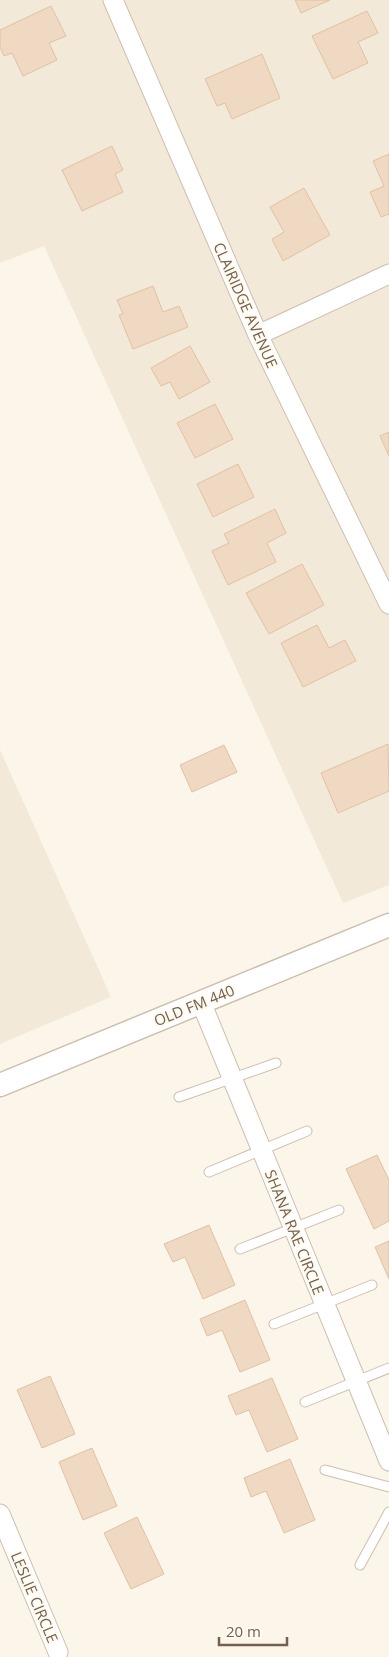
<svg xmlns="http://www.w3.org/2000/svg" width="389" height="1657" font-family="'Open Sans',sans-serif">
<style>
.residential{fill:#f3e9d8}
.building{fill:#efd9c2;stroke:#e1c1a3}
.lines{fill:none;stroke-linecap:round;stroke-linejoin:round}
.service-casing{stroke:#cdbfaf;stroke-width:11}
.minor-casing{stroke:#cdbfaf;stroke-width:21}
.tertiary-casing{stroke:#cdbfaf;stroke-width:25}
.service{stroke:#fff;stroke-width:9}
.minor{stroke:#fff;stroke-width:19}
.tertiary{stroke:#fff;stroke-width:22}
.labels{text-anchor:middle;dominant-baseline:central;stroke-width:4;stroke-linejoin:round;paint-order:stroke}
.street-label{font-size:15px;fill:#74604e;stroke:#fefaef}
</style>
<rect width="100%" height="100%" fill="#fbf6e9"/>
<path class="residential" d="M 0,0 L 389,0 L 389,885 L 343,903 L 44,246 L 0,263 Z
M 0,750 L 111,997 L 0,1044 Z"/>
<path class="building" d="M 295,0 L 330,0 L 301,13 Z
M 51,6 L 66,36 L 49,43 L 57,60 L 23,76 L 12,53 L 4,56 L 0,47 L 0,30 Z
M 367,11 L 378,33 L 358,42 L 368,63 L 333,79 L 312,36 Z
M 262,54 L 280,98 L 232,119 L 225,103 L 217,106 L 205,79 Z
M 112,146 L 123,170 L 115,174 L 123,192 L 82,211 L 62,170 Z
M 389,154 L 389,214 L 381,217 L 370,192 L 384,186 L 373,161 Z
M 304,188 L 330,235 L 283,261 L 272,239 L 284,232 L 270,207 Z
M 153,286 L 163,312 L 179,306 L 188,327 L 133,349 L 119,315 L 123,314 L 117,300 Z
M 190,346 L 210,382 L 179,399 L 170,382 L 161,386 L 151,368 Z
M 215,404 L 233,439 L 195,458 L 177,423 Z
M 389,432 L 389,456 L 380,436 Z
M 238,464 L 254,497 L 213,517 L 197,484 Z
M 275,509 L 286,533 L 267,543 L 276,562 L 228,585 L 212,551 L 229,543 L 224,534 Z
M 302,564 L 324,605 L 269,634 L 246,593 Z
M 317,625 L 329,648 L 345,640 L 356,661 L 303,687 L 281,643 Z
M 388,744 L 389,791 L 338,813 L 321,773 Z
M 224,745 L 237,772 L 192,792 L 180,765 Z
M 377,1155 L 389,1180 L 389,1221 L 374,1229 L 346,1169 Z
M 209,1225 L 235,1285 L 203,1299 L 185,1257 L 173,1262 L 164,1244 Z
M 389,1241 L 389,1279 L 375,1247 Z
M 245,1300 L 270,1360 L 240,1372 L 222,1330 L 207,1336 L 200,1319 Z
M 50,1376 L 75,1434 L 42,1448 L 17,1390 Z
M 272,1378 L 298,1439 L 267,1452 L 249,1410 L 236,1415 L 228,1396 Z
M 92,1448 L 117,1506 L 83,1520 L 59,1462 Z
M 290,1459 L 315,1520 L 284,1533 L 266,1491 L 251,1497 L 244,1478 Z
M 137,1517 L 164,1574 L 131,1589 L 104,1533 Z"/>
<g class="lines">
<defs>
<path id="service" d="M 179,1097 L 276,1063
M 209,1172 L 307,1131
M 240,1249 L 339,1210
M 274,1324 L 372,1285
M 305,1402 L 389,1368
M 325,1470 L 389,1487
M 360,1565 L 389,1512"/>
<path id="minor" d="M 113,0 L 258,335 L 389,604
M 258,335 L 389,274
M 201,1002 L 389,1461
M 0,1514 L 58,1652"/>
<path id="tertiary" d="M 0,1085 L 389,925"/>
</defs>
<use href="#service" class="service-casing"/>
<use href="#minor" class="minor-casing"/>
<use href="#tertiary" class="tertiary-casing"/>
<use href="#service" class="service"/>
<use href="#minor" class="minor"/>
<use href="#tertiary" class="tertiary"/>
</g>
<g class="labels">
<g class="street-label">
<text transform="translate(246 305) rotate(66)">CLAIRIDGE AVENUE</text>
<text transform="translate(194 1005) rotate(-22)">OLD FM 440</text>
<text transform="translate(295 1232) rotate(68)">SHANA RAE CIRCLE</text>
<text transform="translate(35 1597) rotate(67)">LESLIE CIRCLE</text>
</g>
</g>
<path d="M219 1637v8h68v-8" fill="none" stroke="#74604e" stroke-width="2.5"/>
<text x="226" y="1637" font-size="15" fill="#74604e" stroke="#fefaef" stroke-width="4" paint-order="stroke">20 m</text>
</svg>
